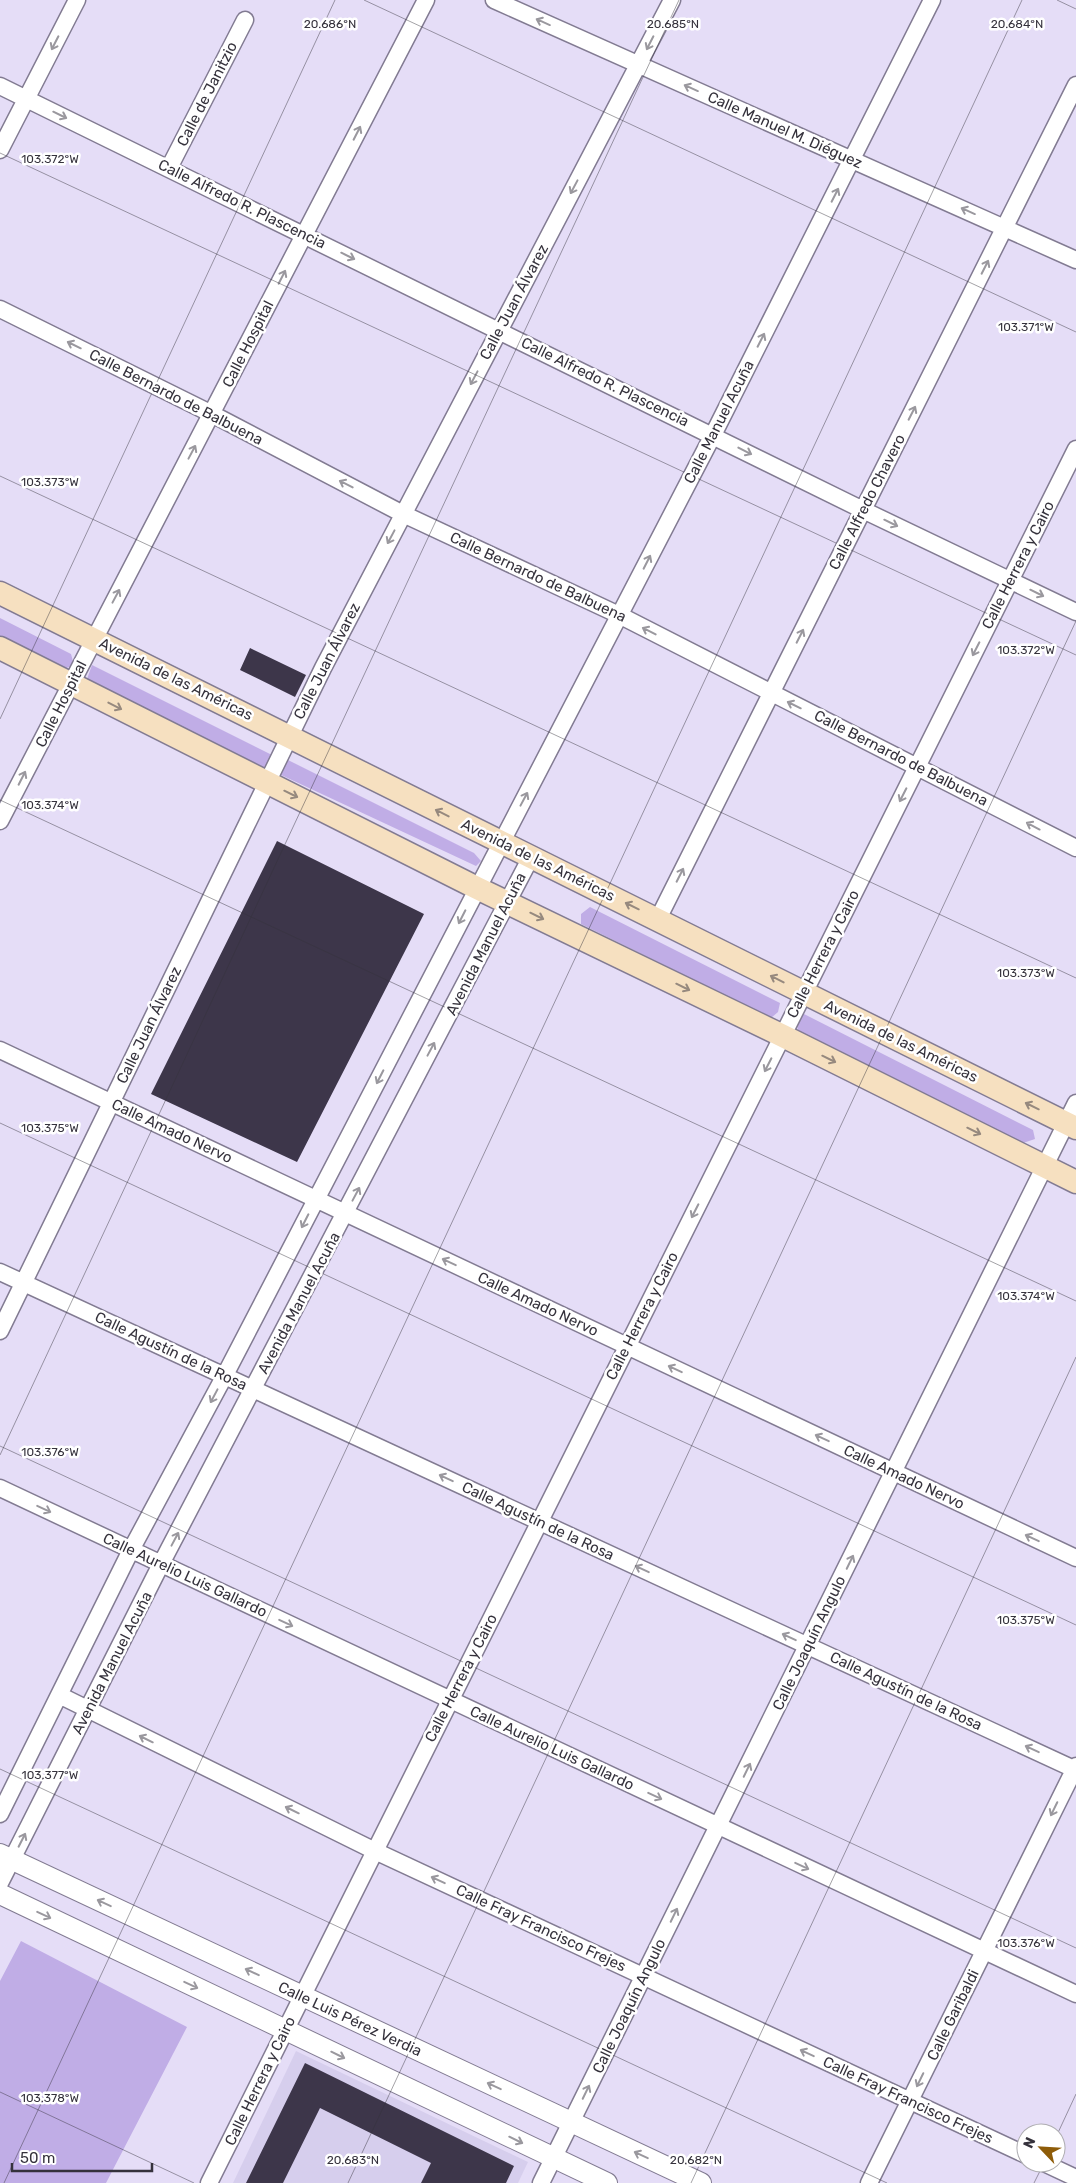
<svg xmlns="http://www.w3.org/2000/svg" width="1076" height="2183" font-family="Rubik,sans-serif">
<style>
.built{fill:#d6ceed}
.green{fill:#c0ade6}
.building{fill:#3d364a}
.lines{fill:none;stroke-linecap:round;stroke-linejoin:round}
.minor-casing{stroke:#827b92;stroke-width:19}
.tertiary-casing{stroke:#827b92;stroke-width:22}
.secondary-casing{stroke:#827b92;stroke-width:25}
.minor{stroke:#fff;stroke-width:16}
.tertiary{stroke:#fff;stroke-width:20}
.secondary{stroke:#f6e0c0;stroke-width:22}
.oneway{stroke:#9a989e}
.oneway2{stroke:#96897e}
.ticks{fill:none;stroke:#35323c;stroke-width:1;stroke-opacity:0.45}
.labels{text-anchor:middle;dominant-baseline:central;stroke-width:5;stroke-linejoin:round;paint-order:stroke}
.street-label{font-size:15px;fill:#35323c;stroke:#fff}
.ticks-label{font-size:12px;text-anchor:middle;fill:#35323c;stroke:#fff;stroke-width:5;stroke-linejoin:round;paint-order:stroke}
</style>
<rect width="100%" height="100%" fill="#e5ddf7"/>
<path class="built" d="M 296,2051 L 528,2162 L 518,2183 L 233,2183 Z"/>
<path class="green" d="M 0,618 L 71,654 L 74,665 L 64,669 L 0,637 Z
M 92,665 L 274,756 L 265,771 L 87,679 Z
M 284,758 L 474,853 L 481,861 L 476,866 L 279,774 Z
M 590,907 L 780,1003 L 778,1012 L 771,1018 L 581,924 L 581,914 Z
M 804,1014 L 1033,1130 L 1035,1139 L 1023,1143 L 798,1031 L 796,1020 Z
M 21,1941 L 187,2027 L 106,2183 L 0,2183 L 0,1981 Z"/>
<path class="building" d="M 250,648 L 306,675 L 295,697 L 240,670 Z
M 277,841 L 424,914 L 297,1162 L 151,1094 Z
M 305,2063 L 514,2166 L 506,2183 L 421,2183 L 431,2163 L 320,2108 L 283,2183 L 246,2183 Z"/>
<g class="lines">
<defs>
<path id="minor" d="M 494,0 L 1076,260
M 0,86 L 863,510 L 1076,612
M 0,150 L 77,0
M 169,168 L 245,20
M 0,309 L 212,414 L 403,514 L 619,615 L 1076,848
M 0,821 L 426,0
M 658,919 L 1076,85
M 0,1050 L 1076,1558
M 0,1272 L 1076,1770
M 0,1331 L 323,668 L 672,0
M 0,1488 L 1076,1994
M 59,1695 L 375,1851 L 1026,2155
M 0,1814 L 131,1550 L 225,1375 L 713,435 L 932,0
M 0,1883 L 161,1564 L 531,857
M 1044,2163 L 1076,2178
M 209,2183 L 1076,449
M 541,2183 L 1076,1103
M 869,2183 L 1076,1766"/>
<path id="tertiary" d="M 0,1854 L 701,2183
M 0,1894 L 607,2183"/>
<path id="secondary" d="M 0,593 C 359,771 718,949 1076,1128
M 0,648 L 477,888 L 783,1036 L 1076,1182"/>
</defs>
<use href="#minor" class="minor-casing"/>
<use href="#tertiary" class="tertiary-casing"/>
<use href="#secondary" class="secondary-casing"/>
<use href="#minor" class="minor"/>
<use href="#tertiary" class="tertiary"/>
<use href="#secondary" class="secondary"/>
</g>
<defs><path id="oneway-shaft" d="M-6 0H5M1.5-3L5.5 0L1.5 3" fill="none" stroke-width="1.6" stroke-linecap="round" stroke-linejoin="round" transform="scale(1.25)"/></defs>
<g class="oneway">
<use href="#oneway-shaft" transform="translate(543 22) rotate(-156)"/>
<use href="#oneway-shaft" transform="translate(55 43) rotate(117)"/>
<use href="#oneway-shaft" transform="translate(650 43) rotate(117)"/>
<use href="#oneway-shaft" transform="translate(691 88) rotate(-156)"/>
<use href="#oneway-shaft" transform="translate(60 115) rotate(26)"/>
<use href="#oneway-shaft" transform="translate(357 133) rotate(-63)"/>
<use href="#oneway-shaft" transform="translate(574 187) rotate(118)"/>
<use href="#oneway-shaft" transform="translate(835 195) rotate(-63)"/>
<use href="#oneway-shaft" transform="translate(968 211) rotate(-156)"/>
<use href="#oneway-shaft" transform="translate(348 256) rotate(26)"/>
<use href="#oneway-shaft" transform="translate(985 267) rotate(-63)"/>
<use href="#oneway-shaft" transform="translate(282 277) rotate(-63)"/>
<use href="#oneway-shaft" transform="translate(761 340) rotate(-63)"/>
<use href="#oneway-shaft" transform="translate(74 345) rotate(-154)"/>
<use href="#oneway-shaft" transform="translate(474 378) rotate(118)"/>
<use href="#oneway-shaft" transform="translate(912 413) rotate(-63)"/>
<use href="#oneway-shaft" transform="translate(745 451) rotate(27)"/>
<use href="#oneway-shaft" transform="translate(192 452) rotate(-62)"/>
<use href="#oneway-shaft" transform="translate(346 484) rotate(-153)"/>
<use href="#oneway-shaft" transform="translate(891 523) rotate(26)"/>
<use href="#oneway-shaft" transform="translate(391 537) rotate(118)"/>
<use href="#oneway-shaft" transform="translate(647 562) rotate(-63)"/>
<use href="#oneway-shaft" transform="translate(1037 593) rotate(26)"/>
<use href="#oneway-shaft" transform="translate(116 596) rotate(-62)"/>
<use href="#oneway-shaft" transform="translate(649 631) rotate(-153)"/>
<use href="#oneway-shaft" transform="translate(800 636) rotate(-63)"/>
<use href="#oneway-shaft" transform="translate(976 649) rotate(117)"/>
<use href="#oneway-shaft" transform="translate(794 705) rotate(-154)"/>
<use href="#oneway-shaft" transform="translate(22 778) rotate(-63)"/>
<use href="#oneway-shaft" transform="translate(903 795) rotate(117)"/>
<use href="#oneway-shaft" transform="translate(524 799) rotate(-62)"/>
<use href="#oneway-shaft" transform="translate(1033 826) rotate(-152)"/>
<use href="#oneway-shaft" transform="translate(680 875) rotate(-63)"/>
<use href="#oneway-shaft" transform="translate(462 917) rotate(117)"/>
<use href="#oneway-shaft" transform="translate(431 1049) rotate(-62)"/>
<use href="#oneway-shaft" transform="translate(768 1065) rotate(117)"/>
<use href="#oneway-shaft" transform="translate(380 1077) rotate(117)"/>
<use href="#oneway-shaft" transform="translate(356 1194) rotate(-62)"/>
<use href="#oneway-shaft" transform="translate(695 1211) rotate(117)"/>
<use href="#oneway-shaft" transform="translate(305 1221) rotate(117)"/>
<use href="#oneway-shaft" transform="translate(449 1262) rotate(-155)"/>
<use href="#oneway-shaft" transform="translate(675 1369) rotate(-155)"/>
<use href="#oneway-shaft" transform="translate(214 1396) rotate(118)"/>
<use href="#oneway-shaft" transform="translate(822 1438) rotate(-155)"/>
<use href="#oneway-shaft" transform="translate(446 1478) rotate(-155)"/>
<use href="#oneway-shaft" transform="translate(44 1509) rotate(25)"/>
<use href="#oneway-shaft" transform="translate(1032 1538) rotate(-155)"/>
<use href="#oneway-shaft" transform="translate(175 1539) rotate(-62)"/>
<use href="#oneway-shaft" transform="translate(850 1562) rotate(-64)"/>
<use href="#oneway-shaft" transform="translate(642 1569) rotate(-155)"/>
<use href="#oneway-shaft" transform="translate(286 1623) rotate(25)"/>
<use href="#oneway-shaft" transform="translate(789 1637) rotate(-155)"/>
<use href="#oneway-shaft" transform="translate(146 1739) rotate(-154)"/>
<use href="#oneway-shaft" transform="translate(1032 1749) rotate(-155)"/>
<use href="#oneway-shaft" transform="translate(747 1770) rotate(-64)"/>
<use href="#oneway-shaft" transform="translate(655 1796) rotate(25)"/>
<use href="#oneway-shaft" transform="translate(1054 1809) rotate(116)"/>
<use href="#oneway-shaft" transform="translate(292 1810) rotate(-154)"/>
<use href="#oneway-shaft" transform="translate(22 1840) rotate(-63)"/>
<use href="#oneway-shaft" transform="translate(802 1866) rotate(25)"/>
<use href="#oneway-shaft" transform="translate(438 1880) rotate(-155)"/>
<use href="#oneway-shaft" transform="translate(104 1903) rotate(-155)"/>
<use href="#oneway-shaft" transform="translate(44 1915) rotate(25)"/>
<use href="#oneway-shaft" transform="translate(674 1915) rotate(-64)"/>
<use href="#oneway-shaft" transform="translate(252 1972) rotate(-155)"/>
<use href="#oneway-shaft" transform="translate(191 1985) rotate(25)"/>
<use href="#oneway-shaft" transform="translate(807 2053) rotate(-155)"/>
<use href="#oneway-shaft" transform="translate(338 2055) rotate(26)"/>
<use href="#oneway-shaft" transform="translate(920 2080) rotate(116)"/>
<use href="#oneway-shaft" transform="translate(494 2086) rotate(-155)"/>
<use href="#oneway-shaft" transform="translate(586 2092) rotate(-64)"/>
<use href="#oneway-shaft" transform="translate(516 2140) rotate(26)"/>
<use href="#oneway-shaft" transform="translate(641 2155) rotate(-155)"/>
</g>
<g class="oneway2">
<use href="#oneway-shaft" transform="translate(115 706) rotate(27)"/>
<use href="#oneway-shaft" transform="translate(291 794) rotate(26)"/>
<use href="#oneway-shaft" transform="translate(442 813) rotate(-153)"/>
<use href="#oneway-shaft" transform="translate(632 906) rotate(-154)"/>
<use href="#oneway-shaft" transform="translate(537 916) rotate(26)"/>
<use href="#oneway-shaft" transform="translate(777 979) rotate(-153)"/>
<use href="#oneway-shaft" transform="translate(683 987) rotate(26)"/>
<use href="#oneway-shaft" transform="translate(829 1059) rotate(26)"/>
<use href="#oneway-shaft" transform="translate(1032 1106) rotate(-154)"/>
<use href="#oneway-shaft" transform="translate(974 1131) rotate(26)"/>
</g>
<path class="ticks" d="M 364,0 L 1076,332M 1057,0 L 1076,9M 0,153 L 1076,655M 0,476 L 1076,978M 0,719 L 335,0M 0,800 L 1076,1301M 0,1123 L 1076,1625M 0,1446 L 1076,1948M 0,1455 L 679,0M 0,1769 L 887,2183M 0,2092 L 194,2183M 1056,2137 L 1076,2094M 4,2183 L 1022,0M 348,2183 L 1076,621M 691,2183 L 1076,1357M 1034,2183 L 1044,2163"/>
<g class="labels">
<g class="street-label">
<text transform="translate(207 94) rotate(-63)">Calle de Janitzio</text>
<text transform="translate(785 130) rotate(24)">Calle Manuel M. Diéguez</text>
<text transform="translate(242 204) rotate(26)">Calle Alfredo R. Plascencia</text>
<text transform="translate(514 302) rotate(-62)">Calle Juan Álvarez</text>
<text transform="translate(248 344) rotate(-63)">Calle Hospital</text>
<text transform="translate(605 382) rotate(26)">Calle Alfredo R. Plascencia</text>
<text transform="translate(176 397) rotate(27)">Calle Bernardo de Balbuena</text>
<text transform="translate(719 422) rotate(-63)">Calle Manuel Acuña</text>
<text transform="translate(867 502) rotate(-63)">Calle Alfredo Chavero</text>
<text transform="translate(1018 565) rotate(-63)">Calle Herrera y Cairo</text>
<text transform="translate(538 577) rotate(25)">Calle Bernardo de Balbuena</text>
<text transform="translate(327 661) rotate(-63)">Calle Juan Álvarez</text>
<text transform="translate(176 679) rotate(26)">Avenida de las Américas</text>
<text transform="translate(61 704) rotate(-63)">Calle Hospital</text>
<text transform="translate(901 758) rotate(27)">Calle Bernardo de Balbuena</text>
<text transform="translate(538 860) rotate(26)">Avenida de las Américas</text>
<text transform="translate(486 944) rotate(-63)">Avenida Manuel Acuña</text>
<text transform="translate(823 954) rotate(-63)">Calle Herrera y Cairo</text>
<text transform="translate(149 1025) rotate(-64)">Calle Juan Álvarez</text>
<text transform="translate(901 1041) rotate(26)">Avenida de las Américas</text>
<text transform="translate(172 1131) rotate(25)">Calle Amado Nervo</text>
<text transform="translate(299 1303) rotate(-62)">Avenida Manuel Acuña</text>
<text transform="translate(538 1304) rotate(25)">Calle Amado Nervo</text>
<text transform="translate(642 1316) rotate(-63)">Calle Herrera y Cairo</text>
<text transform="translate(171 1351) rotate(25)">Calle Agustín de la Rosa</text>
<text transform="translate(904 1477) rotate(25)">Calle Amado Nervo</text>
<text transform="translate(538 1521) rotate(25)">Calle Agustín de la Rosa</text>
<text transform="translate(185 1575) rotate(25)">Calle Aurelio Luis Gallardo</text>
<text transform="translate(809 1643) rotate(-64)">Calle Joaquín Angulo</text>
<text transform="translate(112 1663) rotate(-63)">Avenida Manuel Acuña</text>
<text transform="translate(461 1678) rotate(-63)">Calle Herrera y Cairo</text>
<text transform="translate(906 1691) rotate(25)">Calle Agustín de la Rosa</text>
<text transform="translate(552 1748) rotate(25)">Calle Aurelio Luis Gallardo</text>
<text transform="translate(541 1928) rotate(25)">Calle Fray Francisco Frejes</text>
<text transform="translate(629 2006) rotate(-64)">Calle Joaquín Angulo</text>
<text transform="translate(953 2015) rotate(-64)">Calle Garibaldi</text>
<text transform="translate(350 2019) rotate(25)">Calle Luis Pérez Verdia</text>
<text transform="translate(260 2081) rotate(-64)">Calle Herrera y Cairo</text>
<text transform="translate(908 2100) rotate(25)">Calle Fray Francisco Frejes</text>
</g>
</g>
<g class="ticks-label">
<text x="330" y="28">20.686°N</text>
<text x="673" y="28">20.685°N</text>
<text x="1017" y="28">20.684°N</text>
<text x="50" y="163">103.372°W</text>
<text x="1026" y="331">103.371°W</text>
<text x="50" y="486">103.373°W</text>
<text x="1026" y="654">103.372°W</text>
<text x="50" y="809">103.374°W</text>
<text x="1026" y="977">103.373°W</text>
<text x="50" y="1132">103.375°W</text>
<text x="1026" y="1300">103.374°W</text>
<text x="50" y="1456">103.376°W</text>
<text x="1026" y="1624">103.375°W</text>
<text x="50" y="1779">103.377°W</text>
<text x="1026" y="1947">103.376°W</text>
<text x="50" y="2102">103.378°W</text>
<text x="353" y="2164">20.683°N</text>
<text x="696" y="2164">20.682°N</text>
</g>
<g transform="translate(1041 2148) rotate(295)"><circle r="24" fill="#ffffff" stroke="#aeadb1"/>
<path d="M0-4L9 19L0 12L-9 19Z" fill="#8e5c09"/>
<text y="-8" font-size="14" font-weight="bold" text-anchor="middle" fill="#35323c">N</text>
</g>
<path d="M12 2163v8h140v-8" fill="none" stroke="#35323c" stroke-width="2.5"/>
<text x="20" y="2163" font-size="15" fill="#35323c" stroke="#ffffff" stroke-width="4" paint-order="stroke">50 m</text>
</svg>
